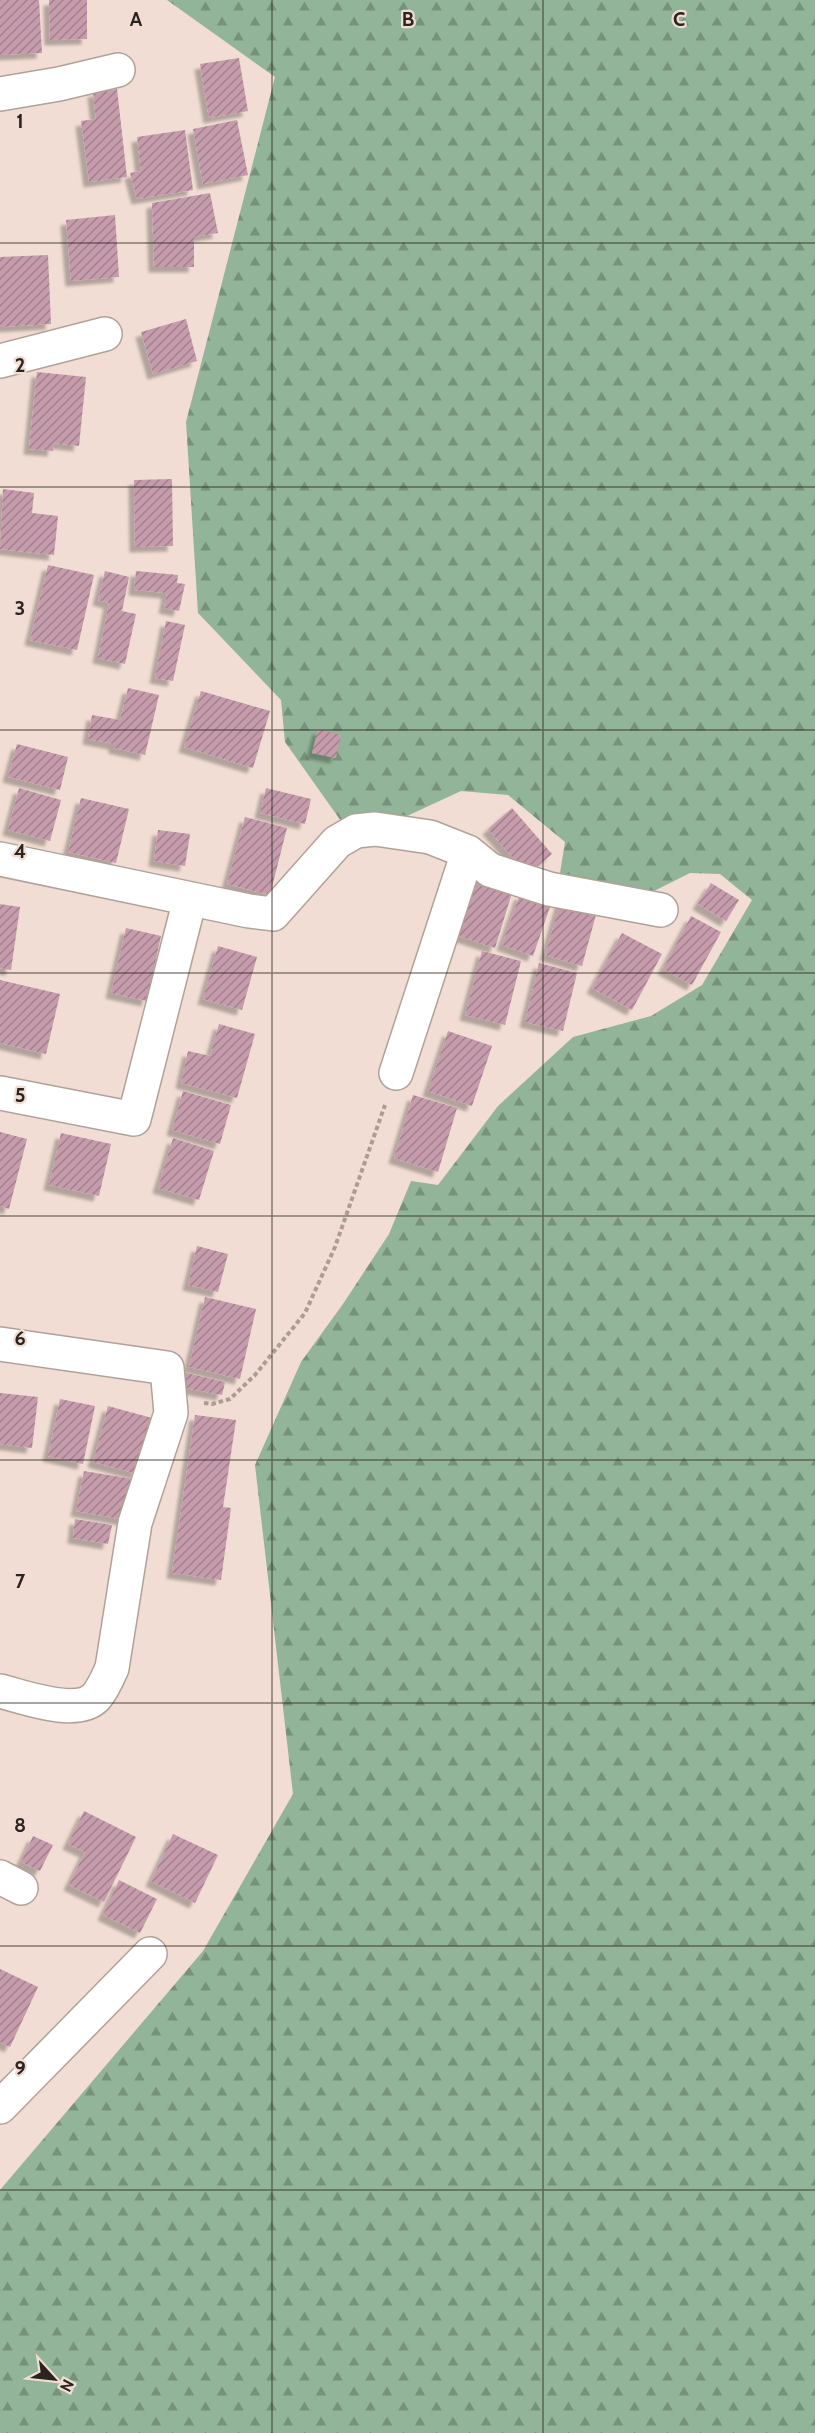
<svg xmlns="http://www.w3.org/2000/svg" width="815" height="2433" font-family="Cabin,sans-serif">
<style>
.forest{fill:url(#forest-firs)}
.building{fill:url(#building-hatch);filter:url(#shadow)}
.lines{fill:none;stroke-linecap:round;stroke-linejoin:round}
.minor-casing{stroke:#b3a197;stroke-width:36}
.path{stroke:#ac9c94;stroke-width:4;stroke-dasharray:4.5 3;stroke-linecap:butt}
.minor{stroke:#fff;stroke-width:33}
.grid{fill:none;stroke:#2a231f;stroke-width:1.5;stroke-opacity:0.55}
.grid-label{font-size:20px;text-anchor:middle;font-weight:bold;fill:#2a231f;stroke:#f1ddd3;stroke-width:4.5;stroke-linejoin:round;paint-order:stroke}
</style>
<defs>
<pattern id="forest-firs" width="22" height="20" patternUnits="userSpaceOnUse" patternTransform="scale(1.5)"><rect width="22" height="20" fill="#92b498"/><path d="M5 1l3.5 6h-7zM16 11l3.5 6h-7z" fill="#77927b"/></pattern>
<pattern id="building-hatch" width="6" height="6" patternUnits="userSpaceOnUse" patternTransform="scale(1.5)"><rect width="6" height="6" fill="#c69cad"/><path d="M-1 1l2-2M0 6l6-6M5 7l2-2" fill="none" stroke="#a17f8c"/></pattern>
<filter id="shadow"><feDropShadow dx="-5.5" dy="5.5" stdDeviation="1.5" flood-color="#0004"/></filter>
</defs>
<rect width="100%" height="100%" fill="#f1ddd3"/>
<path class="forest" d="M 167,0 L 815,0 L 815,2433 L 0,2433 L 0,2190 L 203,1951 L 293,1794 L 255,1465 L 301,1362 L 343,1304 L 389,1234 L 411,1181 L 438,1185 L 498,1106 L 573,1037 L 651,1016 L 702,985 L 752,900 L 720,874 L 690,873 L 648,894 L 560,873 L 565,842 L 508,795 L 461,791 L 407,816 L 341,821 L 285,742 L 281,700 L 198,613 L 186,422 L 275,77 Z"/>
<path class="building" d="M 0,0 L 39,0 L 42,53 L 0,55 Z
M 49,0 L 87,0 L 87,39 L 50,40 Z
M 239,58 L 248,111 L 209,118 L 200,64 Z
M 117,89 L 127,177 L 89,182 L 81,121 L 96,119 L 93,92 Z
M 237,120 L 248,175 L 203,184 L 193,129 Z
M 185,130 L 193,190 L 137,199 L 130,173 L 141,171 L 137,137 Z
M 210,193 L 218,233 L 194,237 L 194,267 L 154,267 L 152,203 Z
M 115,215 L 119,277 L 71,281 L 66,220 Z
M 48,255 L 51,324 L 0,327 L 0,257 Z
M 186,319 L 197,361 L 153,374 L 141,332 Z
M 37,372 L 86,377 L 79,446 L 54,443 L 53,451 L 29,449 Z
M 172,479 L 173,546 L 135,547 L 134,480 Z
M 3,489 L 34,493 L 32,513 L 58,516 L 54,555 L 0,549 Z
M 48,565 L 94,575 L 77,650 L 30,640 Z
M 105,571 L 129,577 L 122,611 L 136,614 L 125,664 L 98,658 L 109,603 L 98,600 Z
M 136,571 L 178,575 L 177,583 L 185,584 L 179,611 L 164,608 L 167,593 L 134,590 Z
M 166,621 L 185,625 L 173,681 L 155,678 Z
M 128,688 L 159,695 L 145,755 L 114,748 L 114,744 L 88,739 L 92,715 L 120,720 Z
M 201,691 L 270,711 L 253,768 L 184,747 Z
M 318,729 L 341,735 L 336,758 L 312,753 Z
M 17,744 L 68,757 L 60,790 L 8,777 Z
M 19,788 L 61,800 L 50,841 L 8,830 Z
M 266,788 L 311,799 L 305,824 L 260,813 Z
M 81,798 L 129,809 L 116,863 L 68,852 Z
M 512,808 L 552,854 L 527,875 L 488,829 Z
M 245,817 L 287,828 L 270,895 L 227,884 Z
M 158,830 L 190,834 L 185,866 L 154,861 Z
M 476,882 L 512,893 L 495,948 L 459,936 Z
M 711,883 L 739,900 L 726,921 L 698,904 Z
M 520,894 L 551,904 L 533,956 L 502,945 Z
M 561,900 L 597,911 L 582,966 L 545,955 Z
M 0,904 L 20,907 L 11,970 L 0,968 Z
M 691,916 L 721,932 L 692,985 L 663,969 Z
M 126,928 L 161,936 L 147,1001 L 111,993 Z
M 622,933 L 662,954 L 632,1010 L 592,988 Z
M 218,946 L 257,957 L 242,1010 L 203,999 Z
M 482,951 L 521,961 L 505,1025 L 465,1015 Z
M 539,963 L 577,973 L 563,1031 L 525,1022 Z
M 0,980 L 60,994 L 46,1054 L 0,1043 Z
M 219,1024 L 255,1034 L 237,1098 L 181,1083 L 188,1051 L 210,1056 Z
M 448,1031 L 492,1046 L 472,1106 L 428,1091 Z
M 183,1091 L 231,1105 L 220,1144 L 172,1130 Z
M 413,1095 L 457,1108 L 438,1172 L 394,1158 Z
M 0,1132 L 27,1139 L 9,1209 L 0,1206 Z
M 61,1133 L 111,1144 L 99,1196 L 49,1185 Z
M 173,1138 L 214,1151 L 199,1200 L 158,1188 Z
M 197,1246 L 228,1254 L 218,1292 L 188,1285 Z
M 205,1297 L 256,1309 L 240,1379 L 189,1367 Z
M 183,1372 L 225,1382 L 222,1395 L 180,1387 Z
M 0,1393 L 38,1397 L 32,1448 L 0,1444 Z
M 60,1399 L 95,1406 L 83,1464 L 48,1456 Z
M 108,1406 L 152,1418 L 137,1474 L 93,1462 Z
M 195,1415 L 236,1420 L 223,1507 L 231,1508 L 221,1580 L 172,1573 Z
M 84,1471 L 133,1479 L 125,1520 L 76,1511 Z
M 75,1519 L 112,1525 L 108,1544 L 73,1538 Z
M 84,1811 L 136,1837 L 104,1902 L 69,1885 L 85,1852 L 68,1844 Z
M 173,1834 L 218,1855 L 195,1903 L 151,1881 Z
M 33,1836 L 53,1845 L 40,1871 L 21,1862 Z
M 119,1880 L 157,1899 L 140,1933 L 103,1915 Z
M 0,1969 L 38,1987 L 10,2047 L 0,2042 Z"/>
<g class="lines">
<defs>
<path id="minor" d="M 0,94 L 59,84 L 118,70
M 0,361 L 105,334
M 0,859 L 249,911 L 273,914 L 337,842 L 356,831 L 375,829 L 430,837 L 468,852 L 490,870 L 549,889 L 661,910
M 396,1073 L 468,852
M 0,1093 L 134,1119 L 190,899
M 0,1344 L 167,1368 L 171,1413 L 135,1523 L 112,1668 C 108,1677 103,1689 96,1697 C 77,1717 24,1697 0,1691
M 0,1877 L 21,1888
M 0,2107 L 150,1954"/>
</defs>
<use href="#minor" class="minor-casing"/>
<path class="path" d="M 204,1403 L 212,1404 L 230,1399 L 255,1375 L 305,1313 L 335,1247 L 385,1105"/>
<use href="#minor" class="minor"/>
</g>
<path class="grid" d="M 272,0 L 272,2433M 543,0 L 543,2433M 0,243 L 815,243M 0,487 L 815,487M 0,730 L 815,730M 0,973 L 815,973M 0,1216 L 815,1216M 0,1460 L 815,1460M 0,1703 L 815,1703M 0,1946 L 815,1946M 0,2190 L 815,2190"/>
<g class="grid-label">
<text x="136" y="26">A</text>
<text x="408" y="26">B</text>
<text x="679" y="26">C</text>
<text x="20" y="128">1</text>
<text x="20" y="372">2</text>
<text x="20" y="615">3</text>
<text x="20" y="858">4</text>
<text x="20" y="1102">5</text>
<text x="20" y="1345">6</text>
<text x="20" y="1588">7</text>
<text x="20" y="1832">8</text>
<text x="20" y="2075">9</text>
</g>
<g transform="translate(54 2379) rotate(117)" stroke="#f1ddd3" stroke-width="4.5" paint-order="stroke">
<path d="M0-4.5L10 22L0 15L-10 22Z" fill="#2a231f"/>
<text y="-9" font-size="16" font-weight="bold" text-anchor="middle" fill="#2a231f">N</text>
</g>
</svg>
